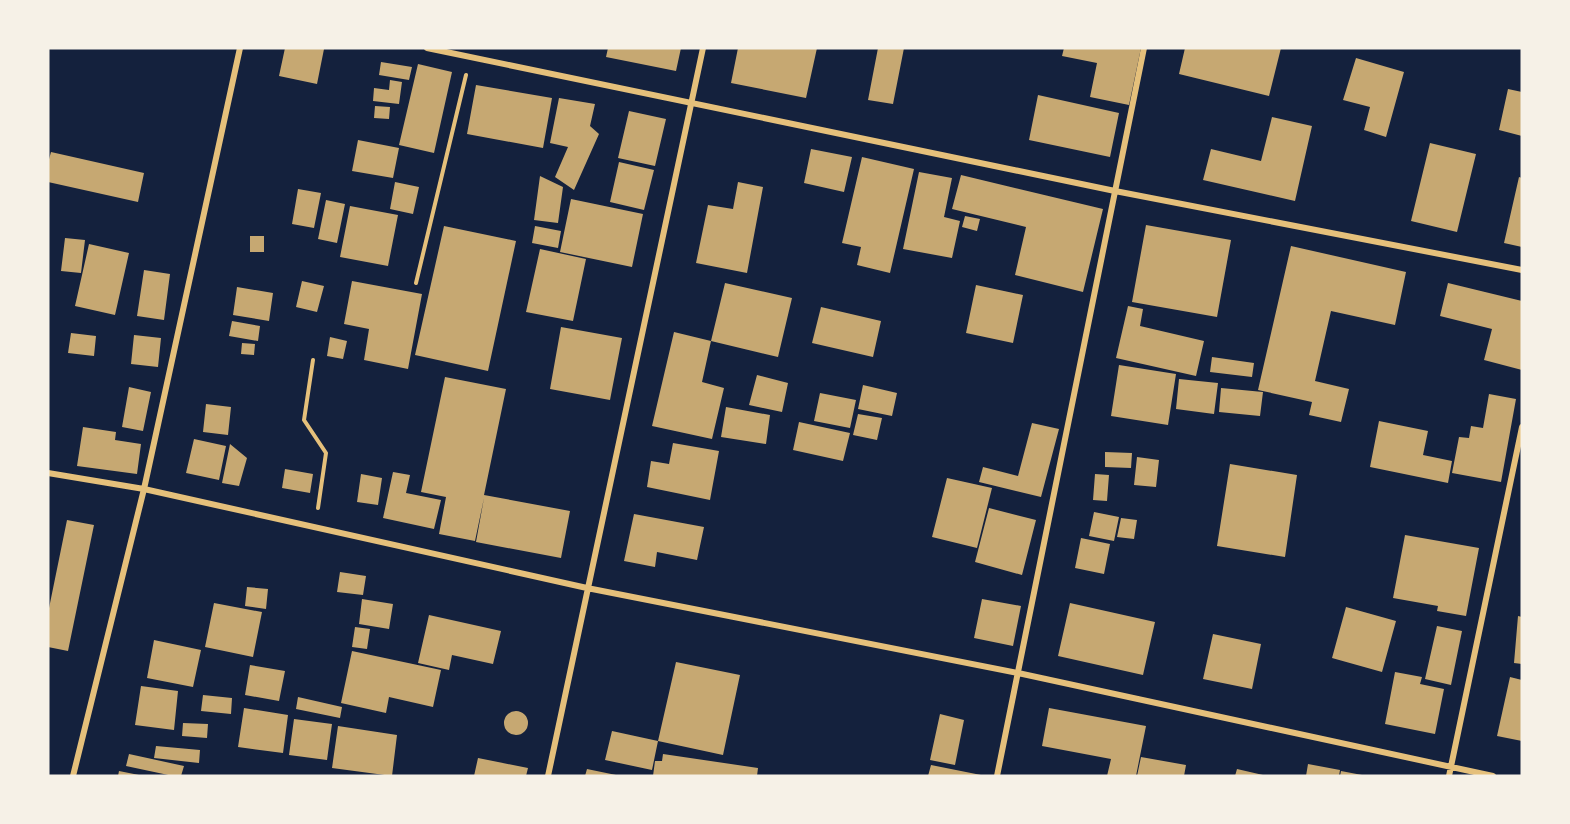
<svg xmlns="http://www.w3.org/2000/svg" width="1570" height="824" font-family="Overpass,sans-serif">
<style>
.building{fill:#c6a872}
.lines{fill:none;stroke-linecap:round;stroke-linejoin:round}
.path{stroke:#e5c07b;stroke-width:4}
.minor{stroke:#e5c07b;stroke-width:6}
</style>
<rect width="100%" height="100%" fill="#14213d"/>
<path class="building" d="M 285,48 L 324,49 L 317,84 L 279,76 Z
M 608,48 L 681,48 L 676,71 L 606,57 Z
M 738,48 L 817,48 L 806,98 L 731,83 Z
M 878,48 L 904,48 L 893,104 L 868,100 Z
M 1064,48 L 1141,48 L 1129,105 L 1090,97 L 1097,63 L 1062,56 Z
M 1185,48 L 1281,48 L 1269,96 L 1179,74 Z
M 1356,58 L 1404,72 L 1386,137 L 1364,130 L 1370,107 L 1343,100 Z
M 381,62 L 412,67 L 409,80 L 379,75 Z
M 418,64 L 452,72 L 434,153 L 399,145 Z
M 390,80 L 402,82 L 399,104 L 373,101 L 374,88 L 389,90 Z
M 476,85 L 552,98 L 543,148 L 467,134 Z
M 1508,89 L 1522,92 L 1522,136 L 1499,130 Z
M 1038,95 L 1119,113 L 1110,157 L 1029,140 Z
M 559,98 L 595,104 L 590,126 L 599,134 L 574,190 L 555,177 L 568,147 L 550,143 Z
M 375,106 L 390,107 L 389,119 L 374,118 Z
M 629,111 L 666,119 L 655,166 L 618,158 Z
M 1272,117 L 1312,126 L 1295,201 L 1203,180 L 1211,149 L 1261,161 Z
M 358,140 L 399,148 L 393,178 L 352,171 Z
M 1430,143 L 1476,154 L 1457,232 L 1411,221 Z
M 811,149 L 852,157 L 844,192 L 804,183 Z
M 51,152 L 144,173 L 138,202 L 48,182 L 48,163 Z
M 862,157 L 914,169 L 890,273 L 857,265 L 861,247 L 842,243 Z
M 619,162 L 654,170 L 644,210 L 610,202 Z
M 919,172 L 952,178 L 944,217 L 960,221 L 952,258 L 903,249 Z
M 961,175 L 1103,209 L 1083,292 L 1015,275 L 1026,227 L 952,209 Z
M 540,176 L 563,187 L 558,223 L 534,220 Z
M 1519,177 L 1522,178 L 1522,247 L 1504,243 Z
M 395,182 L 419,187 L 413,214 L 390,209 Z
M 738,182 L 763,187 L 747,273 L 696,263 L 708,205 L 733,209 Z
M 298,189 L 321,193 L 314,228 L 292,224 Z
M 571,199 L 643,214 L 632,267 L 560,252 Z
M 326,200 L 345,204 L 337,243 L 318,239 Z
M 350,206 L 398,215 L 388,266 L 340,257 Z
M 965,216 L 980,219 L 977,231 L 962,227 Z
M 1146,225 L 1231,240 L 1217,317 L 1132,302 Z
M 444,226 L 516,241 L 488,371 L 415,355 Z
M 535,226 L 561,231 L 558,248 L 532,243 Z
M 250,236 L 264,236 L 264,252 L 250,252 Z
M 65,238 L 85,240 L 81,273 L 61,271 Z
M 89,244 L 129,253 L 115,315 L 75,306 Z
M 1291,246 L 1406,272 L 1395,325 L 1331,311 L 1315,381 L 1349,389 L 1341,422 L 1309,415 L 1312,402 L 1258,390 Z
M 540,249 L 586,259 L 573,321 L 526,312 Z
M 144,270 L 170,274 L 164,320 L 137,316 Z
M 302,281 L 324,286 L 317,312 L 296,307 Z
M 352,281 L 422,294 L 408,369 L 364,360 L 369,329 L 344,324 Z
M 725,283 L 792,298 L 778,357 L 711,341 Z
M 1448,283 L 1522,301 L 1522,370 L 1484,360 L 1492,329 L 1440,316 Z
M 976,285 L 1023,295 L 1013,343 L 966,333 Z
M 237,287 L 273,293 L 269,321 L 233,315 Z
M 1128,306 L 1143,309 L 1140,326 L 1204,341 L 1196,376 L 1116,358 Z
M 821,307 L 881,321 L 873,357 L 812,343 Z
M 232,321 L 260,326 L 258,341 L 229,336 Z
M 561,327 L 622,338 L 610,400 L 550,389 Z
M 674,332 L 711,341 L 702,382 L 724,388 L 712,439 L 652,426 Z
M 71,333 L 96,336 L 94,356 L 68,353 Z
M 134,335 L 161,338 L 158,367 L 131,364 Z
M 330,337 L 347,341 L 343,359 L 327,356 Z
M 242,343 L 255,344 L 254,355 L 241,354 Z
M 1212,357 L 1254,363 L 1252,377 L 1210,372 Z
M 1119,365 L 1176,374 L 1168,425 L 1111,416 Z
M 757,375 L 788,383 L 782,412 L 749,405 Z
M 445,377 L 506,389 L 484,495 L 570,511 L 561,558 L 476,542 L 484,498 L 475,541 L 439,534 L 446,497 L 421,492 Z
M 1179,379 L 1218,383 L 1214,414 L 1176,409 Z
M 863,385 L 897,393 L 892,416 L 858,409 Z
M 129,387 L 151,392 L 143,431 L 122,427 Z
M 1221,388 L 1263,392 L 1260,416 L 1219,412 Z
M 820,393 L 856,400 L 850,428 L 814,421 Z
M 1489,394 L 1516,399 L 1501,482 L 1452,473 L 1459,437 L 1469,438 L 1471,426 L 1483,428 Z
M 206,404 L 231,407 L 228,435 L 203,432 Z
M 726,407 L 770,415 L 766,444 L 721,437 Z
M 858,414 L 882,418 L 877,440 L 853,435 Z
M 1379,421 L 1428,431 L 1423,455 L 1452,461 L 1448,483 L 1370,467 Z
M 799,422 L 850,433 L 843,461 L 793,450 Z
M 1032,423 L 1059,429 L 1041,497 L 979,482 L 983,467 L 1018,476 Z
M 83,427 L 116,432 L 115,440 L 141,444 L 137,474 L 77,466 Z
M 194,439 L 226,446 L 219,480 L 186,473 Z
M 673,443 L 719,451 L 710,500 L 647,487 L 651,461 L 669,464 Z
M 230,444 L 247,458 L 239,486 L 222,483 Z
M 1105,452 L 1132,453 L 1131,468 L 1105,467 Z
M 1137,457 L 1159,460 L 1156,487 L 1134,485 Z
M 1230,464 L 1297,475 L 1285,557 L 1217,546 Z
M 285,469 L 313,474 L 310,493 L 282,488 Z
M 393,472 L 410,475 L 406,493 L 441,500 L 434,529 L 383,518 Z
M 361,474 L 382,478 L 378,505 L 357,502 Z
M 1095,474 L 1109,475 L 1107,501 L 1093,500 Z
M 947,478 L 992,488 L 977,548 L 932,537 Z
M 989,508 L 1036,520 L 1022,575 L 975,562 Z
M 1094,512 L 1119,517 L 1114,541 L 1089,536 Z
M 634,514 L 704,527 L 697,560 L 657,552 L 655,567 L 624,561 Z
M 1121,518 L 1137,520 L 1134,539 L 1117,537 Z
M 67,520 L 94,525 L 68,651 L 48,647 L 48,613 Z
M 1405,535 L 1479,548 L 1466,616 L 1437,611 L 1438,606 L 1393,598 Z
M 1081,538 L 1110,544 L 1104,574 L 1075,568 Z
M 340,572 L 366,576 L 363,595 L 337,592 Z
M 247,587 L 268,589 L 266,609 L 245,606 Z
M 362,599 L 393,604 L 389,629 L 359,624 Z
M 982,599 L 1021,606 L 1013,646 L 974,638 Z
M 214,603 L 262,612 L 253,657 L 205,647 Z
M 1070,603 L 1155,622 L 1143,675 L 1058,656 Z
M 1346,607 L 1396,621 L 1382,672 L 1332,658 Z
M 429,615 L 501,631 L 493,664 L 452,655 L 449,670 L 418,663 Z
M 1518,616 L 1522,617 L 1522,664 L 1514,663 Z
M 1437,626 L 1462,631 L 1451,685 L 1425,679 Z
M 355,627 L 370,629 L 367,649 L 352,647 Z
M 1213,634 L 1261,644 L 1252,689 L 1203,679 Z
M 154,640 L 201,650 L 193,687 L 147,678 Z
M 352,651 L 441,670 L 433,707 L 389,697 L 386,713 L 341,703 Z
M 676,662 L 740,675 L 723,755 L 658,741 Z
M 250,665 L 285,671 L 279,701 L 245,695 Z
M 1395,672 L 1422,677 L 1420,684 L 1444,689 L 1435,734 L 1385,724 Z
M 1510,677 L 1522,680 L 1522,741 L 1497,736 Z
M 141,686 L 178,691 L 174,730 L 135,725 Z
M 203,695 L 232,698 L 231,714 L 201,711 Z
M 298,697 L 342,707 L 340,718 L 296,709 Z
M 244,708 L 288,715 L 283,753 L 238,747 Z
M 1049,708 L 1146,726 L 1136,776 L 1107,776 L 1111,759 L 1042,746 Z
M504 723a12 12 0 1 1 24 0a12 12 0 1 1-24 0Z
M 940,714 L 964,720 L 955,765 L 930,760 Z
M 294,719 L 332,724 L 327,760 L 289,755 Z
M 183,723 L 208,724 L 207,738 L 182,736 Z
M 338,726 L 397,735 L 392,776 L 332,768 Z
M 612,731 L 658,741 L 652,770 L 605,760 Z
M 156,746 L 200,750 L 199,763 L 154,758 Z
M 129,754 L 184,766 L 181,776 L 173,776 L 126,766 Z
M 663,754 L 758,768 L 757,776 L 653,776 L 655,761 L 662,761 Z
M 1141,757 L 1186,765 L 1184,776 L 1137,776 Z
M 478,758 L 528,768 L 526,776 L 474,776 Z
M 1308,764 L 1340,770 L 1339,776 L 1306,776 Z
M 931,765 L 981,775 L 981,776 L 928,776 Z
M 587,769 L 616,775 L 616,776 L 585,776 Z
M 1237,769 L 1263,775 L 1263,776 L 1235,776 Z
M 119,771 L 139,775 L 139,776 L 118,776 Z
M 1341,771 L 1362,775 L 1362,776 L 1340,776 Z"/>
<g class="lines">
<path class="path" d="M 416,283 L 466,75
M 313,360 L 304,420 L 326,453 L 318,508"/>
<path class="minor" d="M 427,48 L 1115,191 L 1522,270
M 48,473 L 144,489 L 587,588 L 1018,673 L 1493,776
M 73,776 L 144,489 L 240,48
M 548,776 L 703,48
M 997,776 L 1144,48
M 1449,776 L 1522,427"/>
</g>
<rect width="1570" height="824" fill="none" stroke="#f6f1e7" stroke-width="99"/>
</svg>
